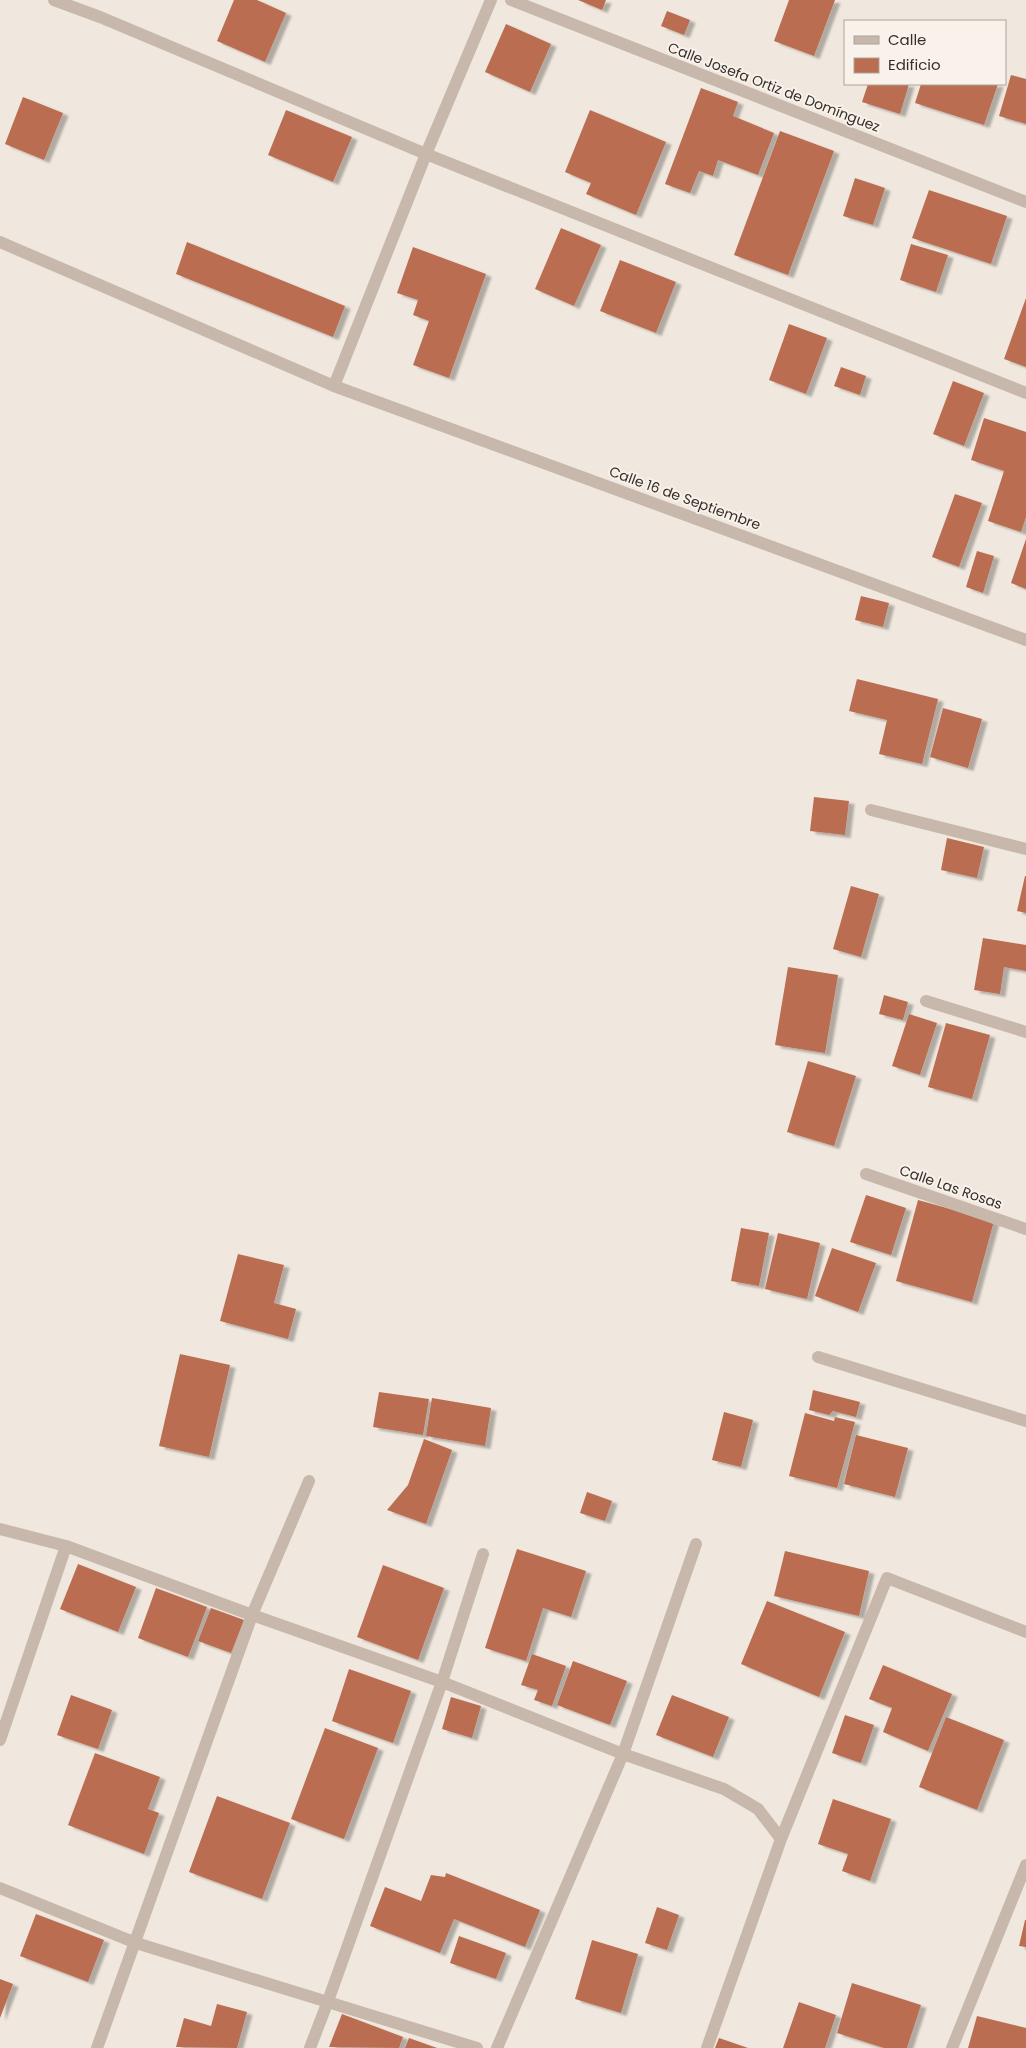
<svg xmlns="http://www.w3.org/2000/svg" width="1026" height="2048" font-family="Poppins,sans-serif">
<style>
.building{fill:#bb6d51;filter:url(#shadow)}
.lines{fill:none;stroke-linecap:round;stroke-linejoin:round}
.minor{stroke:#c7b8ab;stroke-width:12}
.labels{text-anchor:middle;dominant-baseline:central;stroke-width:4;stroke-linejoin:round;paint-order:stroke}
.street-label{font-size:14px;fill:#362e2a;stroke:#f8f2ea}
</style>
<defs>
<filter id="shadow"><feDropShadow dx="5.5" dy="3" stdDeviation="1" flood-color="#0004"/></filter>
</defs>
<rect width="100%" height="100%" fill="#f0e8de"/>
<path class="building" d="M 234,0 L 257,0 L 286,13 L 265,62 L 217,41 Z
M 578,0 L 606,0 L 602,10 Z
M 789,0 L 835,0 L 814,56 L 774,41 Z
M 667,11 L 690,20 L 684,35 L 661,26 Z
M 506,24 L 551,44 L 530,92 L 485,72 Z
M 1011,75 L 1026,79 L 1026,124 L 999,116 Z
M 868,84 L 909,84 L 900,114 L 862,102 Z
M 921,84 L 998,84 L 984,125 L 915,103 Z
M 701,88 L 738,102 L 733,116 L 774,133 L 758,175 L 718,160 L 713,176 L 699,171 L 690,193 L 665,184 Z
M 23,97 L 63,113 L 44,160 L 5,144 Z
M 286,110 L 352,137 L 333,182 L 268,155 Z
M 590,110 L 666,142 L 636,215 L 586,194 L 591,183 L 565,172 Z
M 780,131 L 834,151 L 788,275 L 734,255 Z
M 855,178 L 885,188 L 873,225 L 843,216 Z
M 929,190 L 1007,216 L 991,264 L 912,238 Z
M 561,228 L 601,245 L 574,306 L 535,289 Z
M 187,242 L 345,306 L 333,337 L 176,274 Z
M 911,244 L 948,255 L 936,292 L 900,280 Z
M 413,247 L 486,274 L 449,378 L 413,365 L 429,321 L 413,315 L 418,300 L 397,293 Z
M 620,260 L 676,282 L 656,333 L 600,311 Z
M 1026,298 L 1026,367 L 1004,359 Z
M 789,324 L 827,338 L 806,394 L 769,380 Z
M 841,367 L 866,376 L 860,395 L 834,386 Z
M 953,381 L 984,393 L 964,446 L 933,434 Z
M 984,418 L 1026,432 L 1026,517 L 1021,532 L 988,521 L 1004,471 L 971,460 Z
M 955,494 L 982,503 L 959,567 L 932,557 Z
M 1026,539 L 1026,589 L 1011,583 Z
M 977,551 L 994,556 L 983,593 L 966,587 Z
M 861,596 L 889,603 L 883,627 L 855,620 Z
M 857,679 L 938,699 L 922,764 L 879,754 L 887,720 L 849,711 Z
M 943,708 L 982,719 L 968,768 L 930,757 Z
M 814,797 L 849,801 L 845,835 L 810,831 Z
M 947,838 L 984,847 L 977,878 L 941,870 Z
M 1025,876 L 1026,876 L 1026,913 L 1017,911 Z
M 851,886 L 879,894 L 861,957 L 833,949 Z
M 983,938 L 1026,945 L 1026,971 L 1004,967 L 1000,994 L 974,990 Z
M 788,967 L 838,975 L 825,1053 L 775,1045 Z
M 884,995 L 908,1002 L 903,1020 L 879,1014 Z
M 909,1014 L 937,1023 L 920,1075 L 892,1066 Z
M 946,1023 L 990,1035 L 972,1099 L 928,1087 Z
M 808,1061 L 856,1076 L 834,1146 L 787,1132 Z
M 866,1195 L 906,1208 L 891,1255 L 850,1242 Z
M 918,1200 L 994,1221 L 972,1302 L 896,1281 Z
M 741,1228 L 769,1233 L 759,1286 L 731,1281 Z
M 778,1233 L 820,1243 L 807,1299 L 765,1289 Z
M 832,1248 L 876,1263 L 858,1312 L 815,1296 Z
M 238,1254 L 284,1265 L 274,1303 L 296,1309 L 288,1339 L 220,1321 Z
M 180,1354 L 230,1365 L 209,1457 L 159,1446 Z
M 813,1390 L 860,1402 L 856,1417 L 833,1411 L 829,1415 L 809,1410 Z
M 379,1392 L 429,1399 L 423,1435 L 373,1427 Z
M 432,1398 L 491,1408 L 485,1446 L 426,1436 Z
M 724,1412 L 753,1420 L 741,1467 L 712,1460 Z
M 805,1413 L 834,1421 L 835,1417 L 855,1422 L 837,1488 L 789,1476 Z
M 856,1435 L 908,1448 L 895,1497 L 844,1484 Z
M 424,1439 L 452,1450 L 426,1524 L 387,1510 L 408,1485 Z
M 587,1492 L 612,1501 L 605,1521 L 580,1513 Z
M 517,1549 L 586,1571 L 571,1617 L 543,1608 L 526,1661 L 485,1648 Z
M 785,1551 L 869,1571 L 859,1616 L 774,1596 Z
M 78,1564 L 136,1587 L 118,1632 L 60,1609 Z
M 383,1565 L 444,1588 L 418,1660 L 357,1637 Z
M 156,1588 L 207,1607 L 188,1657 L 138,1638 Z
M 767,1601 L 845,1632 L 819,1697 L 741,1664 Z
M 211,1608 L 244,1620 L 231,1653 L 198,1641 Z
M 532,1654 L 566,1666 L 552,1706 L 534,1700 L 538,1690 L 521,1685 Z
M 573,1661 L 627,1681 L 610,1725 L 557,1705 Z
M 883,1665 L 952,1694 L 928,1751 L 883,1732 L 892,1708 L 869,1699 Z
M 349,1669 L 411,1691 L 393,1743 L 332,1721 Z
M 71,1695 L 112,1710 L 98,1749 L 57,1735 Z
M 672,1695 L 729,1717 L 713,1757 L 656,1735 Z
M 451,1697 L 481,1706 L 472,1738 L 442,1729 Z
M 845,1715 L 874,1725 L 861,1763 L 832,1753 Z
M 946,1717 L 1004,1740 L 977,1810 L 919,1787 Z
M 325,1728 L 378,1748 L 344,1839 L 291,1819 Z
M 95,1753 L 160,1777 L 148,1809 L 159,1813 L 144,1854 L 68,1825 Z
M 217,1796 L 290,1823 L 262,1899 L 189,1872 Z
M 833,1799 L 891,1819 L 870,1881 L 842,1871 L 848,1854 L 818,1844 Z
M 446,1873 L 540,1910 L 525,1947 L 454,1919 L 440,1953 L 370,1926 L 385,1887 L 421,1901 L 431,1875 L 445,1877 Z
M 657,1907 L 679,1915 L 667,1950 L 645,1943 Z
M 36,1914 L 104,1940 L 88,1982 L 20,1956 Z
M 1025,1920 L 1026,1920 L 1026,1947 L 1019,1946 Z
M 459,1936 L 506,1953 L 496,1979 L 450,1963 Z
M 592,1940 L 638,1954 L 621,2013 L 575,1999 Z
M 0,1979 L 13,1984 L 0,2018 Z
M 852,1983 L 921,2005 L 907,2048 L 884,2048 L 837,2033 Z
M 799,2002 L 836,2015 L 825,2048 L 783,2048 Z
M 217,2004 L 247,2012 L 237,2048 L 176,2047 L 184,2018 L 211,2026 Z
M 342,2014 L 403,2037 L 399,2048 L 329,2047 Z
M 977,2016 L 1026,2028 L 1026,2048 L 968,2048 Z
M 409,2038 L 437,2048 L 405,2048 Z
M 719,2038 L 748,2048 L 715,2048 Z"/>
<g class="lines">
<path class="minor" d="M 54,0 L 100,17 L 426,154 L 1026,393
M 511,0 L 1026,202
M 0,242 L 334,386 L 1026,640
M 334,386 L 426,154 L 491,0
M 871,810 L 1026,849
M 926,1001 L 1026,1032
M 866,1174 L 1026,1229
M 818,1357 L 1026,1421
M 0,1529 L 66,1546 L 252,1615 L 442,1682 L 623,1754 L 724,1789 L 758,1809 L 781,1839
M 0,1740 L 66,1546
M 0,1888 L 136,1943 L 477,2048
M 97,2048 L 252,1615 L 309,1481
M 310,2048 L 328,2001 L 442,1682 L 483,1554
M 497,2048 L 623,1754 L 696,1544
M 707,2048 L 781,1839 L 887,1578 L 1026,1632
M 952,2048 L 1026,1865"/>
</g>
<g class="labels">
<g class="street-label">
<text transform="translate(774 87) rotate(21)">Calle Josefa Ortiz de Domínguez</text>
<text transform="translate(685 498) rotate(20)">Calle 16 de Septiembre</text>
<text transform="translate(951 1187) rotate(19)">Calle Las Rosas</text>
</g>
</g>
<rect x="844" y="20" width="162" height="65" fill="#f8f2ea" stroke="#aaa49d"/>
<rect x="854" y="36" width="25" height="8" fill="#c7b8ab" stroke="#aaa49d"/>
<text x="888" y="45" font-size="15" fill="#362e2a">Calle</text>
<rect x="854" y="58" width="25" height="15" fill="#bb6d51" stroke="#aaa49d"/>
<text x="888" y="70" font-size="15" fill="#362e2a">Edificio</text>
</svg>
